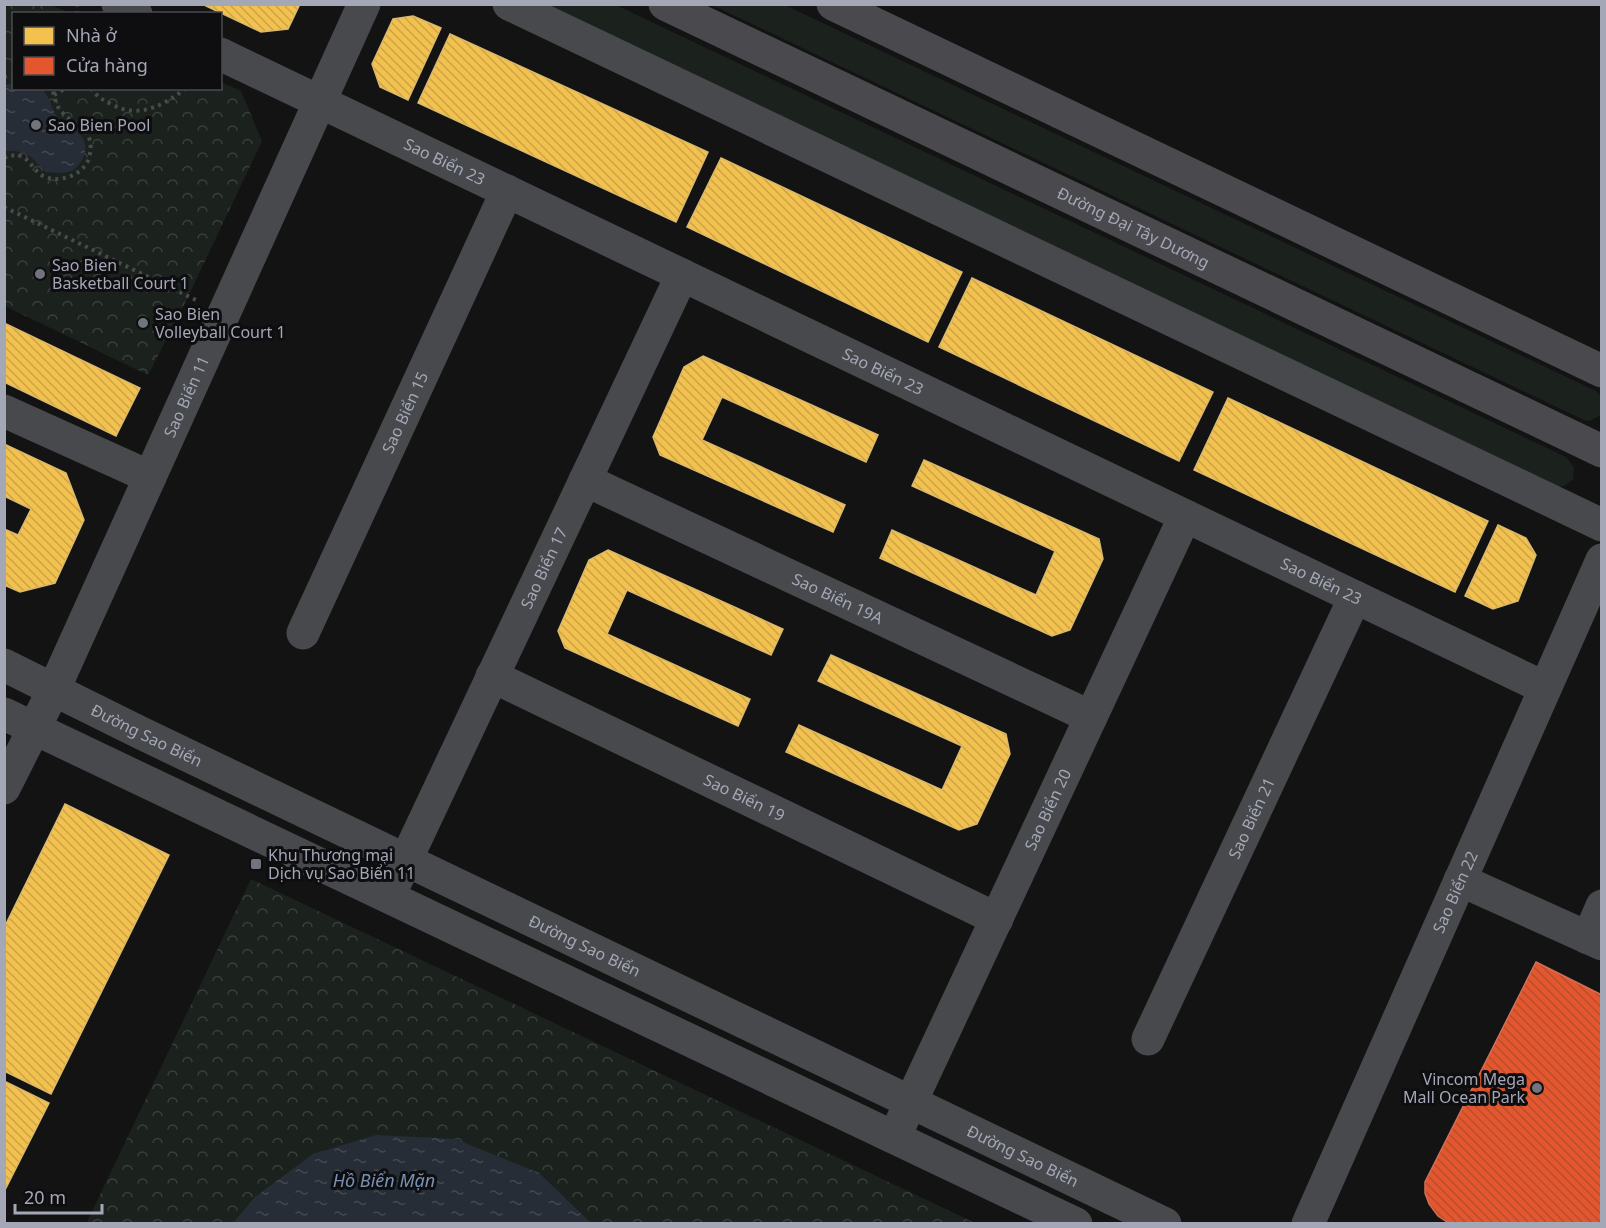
<svg xmlns="http://www.w3.org/2000/svg" width="1606" height="1228" font-family="'Noto Sans',sans-serif">
<style>
.grass{fill:#1b221d}
.park{fill:url(#park-crowns)}
.water{fill:url(#water-ripples)}
.homes{fill:url(#homes-back-hatch);stroke:#dab96d;stroke-width:1.5}
.shops{fill:url(#shops-back-hatch);stroke:#d06f57;stroke-width:1.5}
.lines{fill:none;stroke-linecap:round;stroke-linejoin:round}
.path{stroke:#49494e;stroke-width:4;stroke-dasharray:3 4.5;stroke-linecap:butt}
.minor{stroke:#47494c;stroke-width:33}
.major{stroke:#4a4a4e;stroke-width:33}
.poi-dot{fill:#71737d;stroke:#0e0d0f;stroke-width:2}
.labels{text-anchor:middle;dominant-baseline:central;stroke-width:6;stroke-linejoin:round;paint-order:stroke}
.poi-label{font-size:16px;fill:#a3a7b6;stroke:#0e0d0f;text-anchor:start}
.street-label{font-size:16px;fill:#a3a7b6;stroke:#0e0d0f}
.water-label{font-size:18px;font-style:italic;fill:#7791b4;stroke:#0e0d0f}
</style>
<defs>
<pattern id="park-crowns" width="20" height="18" patternUnits="userSpaceOnUse" patternTransform="scale(1.5)"><rect width="20" height="18" fill="#1b221d"/><path d="M2 6a3 3 0 1 1 6 0M12 15a3 3 0 1 1 6 0" fill="none" stroke="#393f3c"/></pattern>
<pattern id="water-ripples" width="26" height="14" patternUnits="userSpaceOnUse" patternTransform="scale(1.5)"><rect width="26" height="14" fill="#262d36"/><path d="M2 4q2-2 4 0t4 0M15 11q2-2 4 0t4 0" fill="none" stroke="#424951"/></pattern>
<pattern id="homes-back-hatch" width="6" height="6" patternUnits="userSpaceOnUse" patternTransform="scale(1.5)"><rect width="6" height="6" fill="#f2c14e"/><path d="M-1 5l2 2M0 0l6 6M5-1l2 2" fill="none" stroke="#cba449"/></pattern>
<pattern id="shops-back-hatch" width="6" height="6" patternUnits="userSpaceOnUse" patternTransform="scale(1.5)"><rect width="6" height="6" fill="#e4572e"/><path d="M-1 5l2 2M0 0l6 6M5-1l2 2" fill="none" stroke="#b74e30"/></pattern>
</defs>
<rect width="100%" height="100%" fill="#131313"/>
<path class="grass" d="M 543,5 L 616,5 L 1566,457 L 1574,467 L 1573,480 L 1564,486 L 1558,487 Z
M 712,5 L 785,5 L 1596,391 L 1601,396 L 1601,415 L 1590,421 L 1584,420 Z"/>
<path class="park" d="M 4,5 L 51,5 L 70,13 L 14,14 L 14,88 L 220,88 L 221,82 L 241,91 L 262,141 L 185,303 L 148,375 L 5,306 Z
M 251,879 L 975,1223 L 86,1224 Z"/>
<path class="water" d="M 11,83 L 13,83 L 14,88 L 41,89 C 50,94 50,108 57,116 C 64,124 77,127 82,137 C 89,147 84,163 73,170 C 65,174 55,173 46,172 C 29,156 30,150 5,151 L 5,87 Z
M 376,1135 L 455,1139 L 539,1173 L 591,1223 L 233,1223 L 255,1197 L 313,1154 Z"/>
<path class="homes" d="M 202,4 L 300,4 L 288,29 L 261,32 Z
M 413,16 L 441,28 L 408,100 L 380,87 L 372,64 L 393,19 Z
M 450,34 L 708,152 L 676,222 L 418,103 Z
M 721,158 L 962,272 L 928,342 L 687,227 Z
M 972,278 L 1213,392 L 1179,461 L 939,347 Z
M 4,323 L 140,388 L 116,436 L 4,382 Z
M 703,356 L 878,435 L 866,462 L 722,397 L 702,440 L 845,505 L 833,532 L 660,455 L 653,437 L 684,367 Z
M 1228,398 L 1488,521 L 1455,592 L 1194,470 Z
M 4,444 L 66,473 L 84,520 L 55,583 L 20,592 L 4,585 L 4,529 L 18,535 L 31,509 L 4,496 Z
M 924,460 L 1099,539 L 1103,559 L 1070,630 L 1052,636 L 880,558 L 892,530 L 1036,595 L 1055,551 L 912,486 Z
M 1498,525 L 1526,538 L 1536,555 L 1518,601 L 1493,609 L 1465,596 Z
M 608,550 L 783,629 L 771,655 L 627,590 L 607,634 L 750,699 L 738,726 L 565,648 L 558,631 L 589,560 Z
M 831,655 L 1006,734 L 1010,754 L 977,824 L 959,830 L 786,752 L 799,725 L 942,790 L 962,746 L 818,681 Z
M 65,804 L 169,855 L 51,1094 L 4,1071 L 4,928 Z
M 4,1081 L 49,1103 L 4,1192 Z"/>
<path class="shops" d="M 1536,962 L 1602,995 L 1602,1224 L 1450,1224 L 1438,1216 L 1429,1204 L 1425,1193 L 1425,1182 Z"/>
<g class="lines">
<path class="path" d="M 77,14 L 77,6
M 4,77 L 14,75
M 91,88 C 97,97 103,100 113,105 C 140,119 164,105 186,88
M 54,95 L 66,88
M 4,158 C 28,148 29,168 43,176 C 59,184 84,175 89,158 C 97,128 74,127 60,110 C 56,105 54,95 52,88
M 4,207 L 196,300"/>
<g class="minor">
<path d="M 118,4 L 136,14"/>
<path d="M 509,4 L 1602,525"/>
<path id="s1" d="M 220,54 L 1545,688"/>
<path d="M 4,411 L 150,477"/>
<path id="s2" d="M 585,480 L 1091,717"/>
<path id="s3" d="M 303,633 L 507,191"/>
<path id="s4" d="M 4,665 L 141,733 L 1165,1224"/>
<path id="s5" d="M 492,676 L 997,919"/>
<path d="M 4,714 L 1076,1224"/>
<path id="s6" d="M 4,788 L 54,689 L 364,4"/>
<path d="M 1460,880 L 1602,944"/>
<path id="s7" d="M 396,881 L 682,275"/>
<path d="M 1588,938 L 1602,906"/>
<path id="s8" d="M 1148,1039 L 1355,597"/>
<path id="s9" d="M 901,1123 L 1185,516"/>
<path id="s10" d="M 1308,1224 L 1602,560"/>
</g>
<g class="major">
<path id="s11" d="M 665,4 L 1602,451"/>
<path d="M 833,4 L 1602,371"/>
</g>
</g>
<g class="poi-dot">
<circle cx="36" cy="125" r="6"/>
<circle cx="40" cy="274" r="6"/>
<circle cx="143" cy="323" r="6"/>
<rect x="250" y="858" width="12" height="12" rx="3"/>
<circle cx="1537" cy="1088" r="6"/>
</g>
<g class="labels">
<g class="poi-label">
<text x="48" y="125">Sao Bien Pool</text>
<text x="52" y="265">Sao Bien<tspan x="52" dy="18">Basketball Court 1</tspan></text>
<text x="155" y="314">Sao Bien<tspan x="155" dy="18">Volleyball Court 1</tspan></text>
<text x="268" y="855">Khu Thương mại<tspan x="268" dy="18">Dịch vụ Sao Biển 11</tspan></text>
<text x="1525" y="1079" text-anchor="end">Vincom Mega<tspan x="1525" dy="18">Mall Ocean Park</tspan></text>
</g>
<g class="street-label">
<text stroke="none"><textPath href="#s1" startOffset="249">Sao Biển 23</textPath></text>
<text stroke="none"><textPath href="#s11" startOffset="519">Đường Đại Tây Dương</textPath></text>
<text stroke="none"><textPath href="#s1" startOffset="735">Sao Biển 23</textPath></text>
<text stroke="none"><textPath href="#s6" startOffset="432">Sao Biển 11</textPath></text>
<text stroke="none"><textPath href="#s3" startOffset="243">Sao Biển 15</textPath></text>
<text stroke="none"><textPath href="#s7" startOffset="346">Sao Biển 17</textPath></text>
<text stroke="none"><textPath href="#s1" startOffset="1221">Sao Biển 23</textPath></text>
<text stroke="none"><textPath href="#s2" startOffset="279">Sao Biển 19A</textPath></text>
<text stroke="none"><textPath href="#s4" startOffset="159">Đường Sao Biển</textPath></text>
<text stroke="none"><textPath href="#s5" startOffset="280">Sao Biển 19</textPath></text>
<text stroke="none"><textPath href="#s9" startOffset="346">Sao Biển 20</textPath></text>
<text stroke="none"><textPath href="#s8" startOffset="244">Sao Biển 21</textPath></text>
<text stroke="none"><textPath href="#s10" startOffset="363">Sao Biển 22</textPath></text>
<text stroke="none"><textPath href="#s4" startOffset="645">Đường Sao Biển</textPath></text>
<text stroke="none"><textPath href="#s4" startOffset="1131">Đường Sao Biển</textPath></text>
</g>
<g class="water-label">
<text x="384" y="1180">Hồ Biển Mặn</text>
</g>
</g>
<rect width="1606" height="1228" fill="none" stroke="#a3a7b6" stroke-width="12"/>
<rect x="12" y="12" width="210" height="78" fill="#0e0d0f" stroke="#4a4b52" stroke-width="1.5"/>
<rect x="24" y="27" width="30" height="18" fill="#f2c14e" stroke="#4a4b52" stroke-width="1.5"/>
<text x="66" y="42" font-size="18" fill="#a3a7b6">Nhà ở</text>
<rect x="24" y="57" width="30" height="18" fill="#e4572e" stroke="#4a4b52" stroke-width="1.5"/>
<text x="66" y="72" font-size="18" fill="#a3a7b6">Cửa hàng</text>
<path d="M15 1204v9h87v-9" fill="none" stroke="#a3a7b6" stroke-width="3"/>
<text x="24" y="1204" font-size="18" fill="#a3a7b6" stroke="#0e0d0f" stroke-width="4.5" paint-order="stroke">20 m</text>
</svg>
